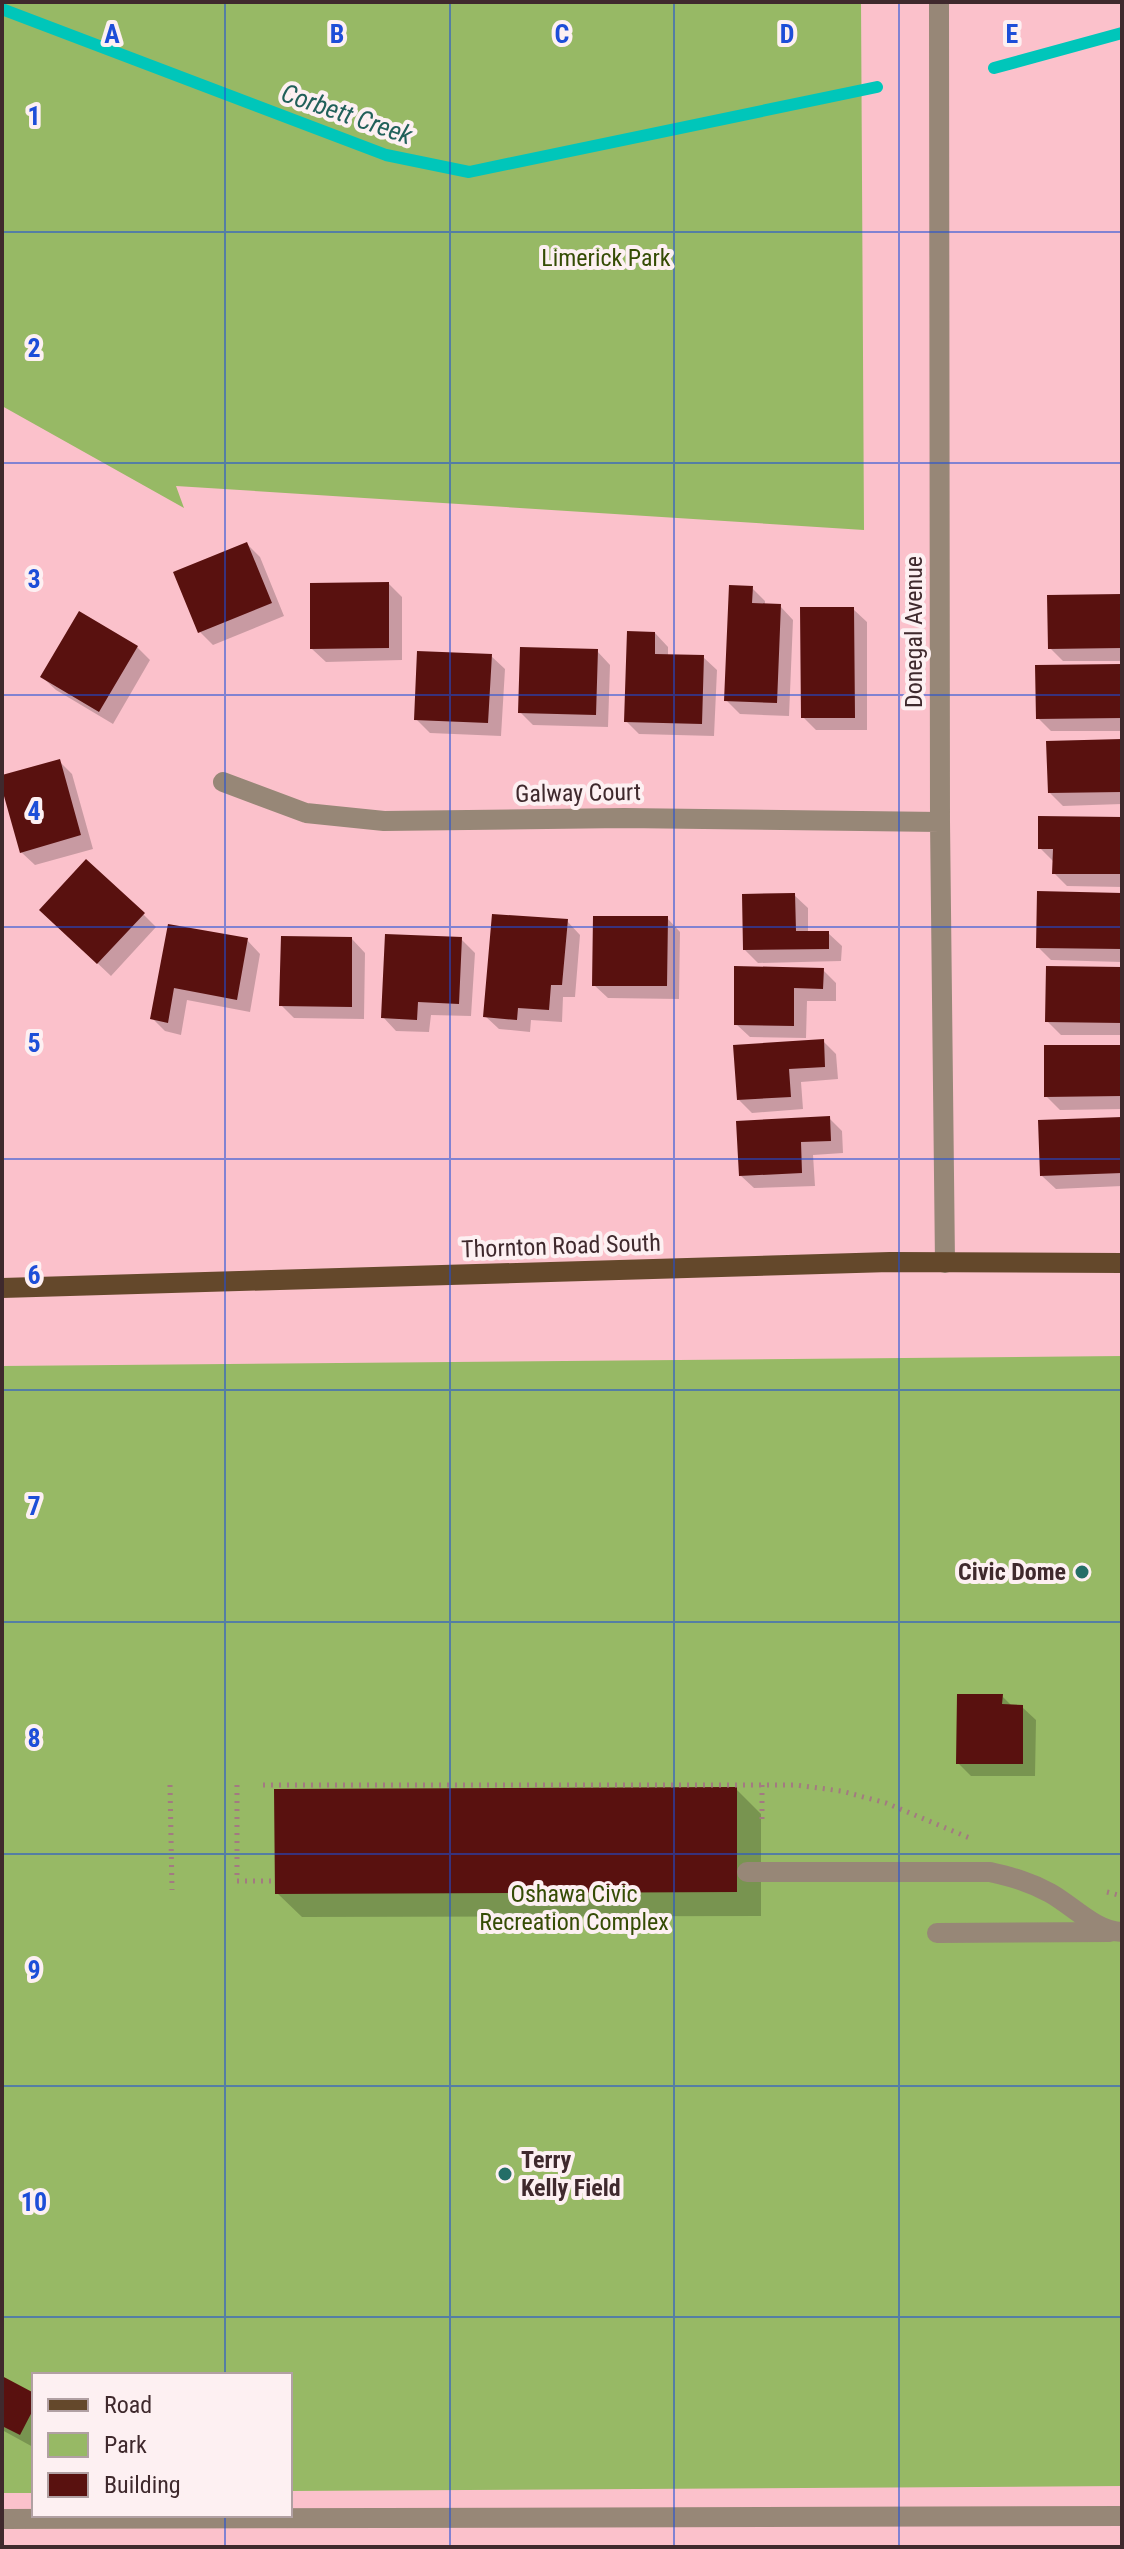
<svg xmlns="http://www.w3.org/2000/svg" width="1124" height="2549" font-family="'Roboto Condensed',sans-serif">
<style>
.green{fill:#97b965}
.shadow{fill:#0003}
.lines{fill:none;stroke-linecap:round;stroke-linejoin:round}
.stream{stroke:#00c6ba;stroke-width:12}
.building{fill:#59110f}
.path{stroke:#a37a81;stroke-width:5;stroke-dasharray:2 6;stroke-linecap:butt}
.minor{stroke:#978777;stroke-width:20}
.major{stroke:#64482b;stroke-width:20}
.grid{fill:none;stroke:#1d4ed8;stroke-width:2;stroke-opacity:0.55}
.poi-dot{fill:#246e67;stroke:#fdf0f2;stroke-width:3}
.labels{text-anchor:middle;dominant-baseline:central;stroke-width:8;stroke-linejoin:round;paint-order:stroke}
.park-label{font-size:24px;fill:#354c05;stroke:#fdf0f2}
.street-label{font-size:24px;fill:#3f292d;stroke:#fdf0f2}
.poi-label{font-size:24px;font-weight:bold;fill:#3f292d;stroke:#fdf0f2;text-anchor:end}
.water-label{font-size:26px;font-style:italic;fill:#21605a;stroke:#fdf0f2}
.grid-label{font-size:26px;text-anchor:middle;font-weight:bold;fill:#1d4ed8;stroke:#fdf0f2;stroke-width:8;stroke-linejoin:round;paint-order:stroke}
</style>
<rect width="100%" height="100%" fill="#fbc1cb"/>
<path class="green" d="M 2,2 L 861,2 L 864,530 L 176,486 L 184,508 L 2,406 Z
M 1122,1356 L 1122,2486 L 290,2491 L 290,2375 L 34,2375 L 34,2493 L 2,2493 L 2,1366 Z"/>
<path class="shadow" d="M 247,544 L 260,557 L 284,616 L 213,645 L 200,632 Z
M 389,584 L 402,597 L 402,660 L 326,662 L 312,649 Z
M 752,588 L 765,601 L 765,606 L 780,606 L 793,620 L 789,716 L 740,714 L 727,701 Z
M 1122,596 L 1122,661 L 1063,661 L 1050,648 Z
M 853,609 L 867,622 L 867,730 L 816,730 L 803,717 Z
M 655,633 L 668,647 L 668,656 L 703,657 L 717,670 L 714,736 L 639,734 L 626,721 Z
M 137,647 L 150,660 L 113,724 L 56,690 L 42,677 Z
M 597,651 L 610,665 L 608,727 L 533,725 L 520,712 Z
M 491,656 L 505,669 L 501,736 L 430,733 L 416,719 Z
M 1122,666 L 1122,731 L 1051,731 L 1038,718 Z
M 1122,741 L 1122,804 L 1063,806 L 1050,793 Z
M 59,761 L 72,774 L 93,849 L 35,865 L 21,852 L 2,777 Z
M 1122,819 L 1122,887 L 1067,886 L 1054,873 L 1053,861 L 1040,848 Z
M 794,895 L 808,908 L 808,933 L 828,933 L 842,946 L 841,961 L 758,963 L 745,950 Z
M 1122,895 L 1122,962 L 1051,960 L 1038,947 Z
M 143,914 L 156,927 L 111,976 L 55,923 Z
M 667,918 L 680,932 L 679,999 L 608,998 L 594,985 Z
M 567,921 L 580,935 L 575,997 L 563,997 L 562,1022 L 531,1020 L 530,1032 L 499,1029 L 485,1016 Z
M 169,926 L 247,940 L 260,954 L 250,1012 L 187,1000 L 181,1035 L 165,1031 L 152,1018 Z
M 352,939 L 365,953 L 364,1019 L 294,1018 L 281,1005 Z
M 461,939 L 475,953 L 471,1016 L 431,1015 L 429,1032 L 396,1031 L 383,1017 Z
M 1122,969 L 1122,1035 L 1061,1035 L 1048,1022 Z
M 823,970 L 836,983 L 836,1001 L 807,1001 L 806,1038 L 750,1037 L 736,1024 Z
M 823,1041 L 836,1054 L 838,1079 L 801,1082 L 803,1109 L 752,1113 L 739,1100 Z
M 1122,1047 L 1122,1109 L 1060,1110 L 1046,1096 Z
M 829,1118 L 842,1131 L 843,1153 L 813,1155 L 815,1186 L 754,1188 L 740,1175 Z
M 1122,1119 L 1122,1186 L 1056,1189 L 1042,1176 Z
M 1002,1696 L 1012,1706 L 1022,1707 L 1036,1720 L 1035,1776 L 971,1776 L 958,1763 Z
M 736,1789 L 761,1814 L 761,1916 L 302,1917 L 277,1893 Z
M 2,2378 L 34,2395 L 33,2447 L 2,2430 Z"/>
<g class="lines">
<path class="stream" d="M 2,9 L 386,155 L 469,172 L 877,87
M 994,68 L 1122,33"/>
</g>
<path class="building" d="M 247,542 L 272,603 L 198,633 L 173,572 Z
M 389,582 L 389,648 L 310,649 L 310,583 Z
M 729,585 L 753,586 L 752,603 L 781,604 L 777,703 L 724,701 Z
M 1122,594 L 1122,648 L 1048,649 L 1047,595 Z
M 800,607 L 854,607 L 855,718 L 801,718 Z
M 79,611 L 138,646 L 99,712 L 40,677 Z
M 627,631 L 655,632 L 655,654 L 704,655 L 702,724 L 624,722 Z
M 520,647 L 598,649 L 596,715 L 518,713 Z
M 417,651 L 492,654 L 488,723 L 414,720 Z
M 1122,664 L 1122,718 L 1036,719 L 1035,665 Z
M 1122,739 L 1122,792 L 1048,793 L 1046,741 Z
M 60,759 L 81,835 L 20,853 L 2,789 L 2,775 Z
M 1038,816 L 1122,817 L 1122,874 L 1052,874 L 1053,849 L 1038,849 Z
M 86,859 L 145,913 L 97,964 L 39,910 Z
M 1037,891 L 1122,893 L 1122,949 L 1036,948 Z
M 795,893 L 796,931 L 829,931 L 829,949 L 743,950 L 742,894 Z
M 492,914 L 568,919 L 562,985 L 551,985 L 549,1010 L 518,1008 L 517,1020 L 483,1017 Z
M 593,916 L 668,916 L 667,986 L 592,986 Z
M 168,924 L 248,938 L 237,1000 L 174,988 L 168,1023 L 150,1019 Z
M 385,934 L 462,937 L 459,1004 L 418,1002 L 417,1020 L 381,1018 Z
M 281,936 L 352,937 L 352,1007 L 279,1006 Z
M 734,966 L 824,968 L 823,989 L 794,988 L 794,1026 L 734,1025 Z
M 1046,966 L 1122,967 L 1122,1023 L 1045,1022 Z
M 824,1039 L 825,1067 L 789,1069 L 791,1097 L 737,1100 L 733,1045 Z
M 1044,1045 L 1122,1045 L 1122,1096 L 1044,1097 Z
M 830,1116 L 831,1141 L 801,1142 L 802,1173 L 739,1176 L 736,1121 Z
M 1122,1117 L 1122,1173 L 1040,1176 L 1038,1120 Z
M 957,1694 L 1003,1694 L 1002,1704 L 1023,1705 L 1023,1764 L 956,1764 Z
M 737,1787 L 737,1892 L 275,1894 L 274,1789 Z
M 2,2376 L 34,2393 L 34,2408 L 20,2435 L 2,2426 Z"/>
<g class="lines">
<path class="path" d="M 170,1785 L 172,1890
M 237,1785 L 237,1881 L 275,1881
M 263,1785 L 796,1785 L 841,1791 L 886,1803 L 972,1839
M 762,1819 L 762,1785
M 1107,1892 L 1122,1896"/>
<path class="minor" d="M 939,2 L 940,822 L 945,1263
M 223,782 L 306,813 L 384,821 L 624,818 L 940,822
M 747,1872 L 990,1872 C 1012,1877 1030,1882 1050,1893 C 1072,1905 1096,1932 1122,1932
M 937,1933 L 1110,1932
M 2,2519 L 1122,2516"/>
<path class="major" d="M 2,1288 L 890,1262 L 1122,1263"/>
</g>
<path class="grid" d="M 225,2 L 225,2375M 450,2 L 450,2547M 674,2 L 674,2547M 899,2 L 899,2547M 2,232 L 1122,232M 2,463 L 1122,463M 2,695 L 1122,695M 2,927 L 1122,927M 2,1159 L 1122,1159M 2,1390 L 1122,1390M 2,1622 L 1122,1622M 2,1854 L 1122,1854M 2,2086 L 1122,2086M 2,2317 L 1122,2317M 225,2515 L 225,2547"/>
<g class="poi-dot">
<circle cx="1082" cy="1572" r="8"/>
<circle cx="505" cy="2174" r="8"/>
</g>
<g class="labels">
<g class="park-label">
<text x="606" y="258">Limerick Park</text>
<text x="574" y="1894">Oshawa Civic<tspan x="574" dy="28">Recreation Complex</tspan></text>
</g>
<g class="street-label">
<text transform="translate(914 632) rotate(-90)">Donegal Avenue</text>
<text transform="translate(578 793) rotate(-1)">Galway Court</text>
<text transform="translate(561 1246) rotate(-2)">Thornton Road South</text>
</g>
<g class="poi-label">
<text x="1066" y="1572">Civic Dome</text>
<text x="521" y="2160" text-anchor="start">Terry<tspan x="521" dy="28">Kelly Field</tspan></text>
</g>
<g class="water-label">
<text transform="translate(347 114) rotate(19)">Corbett Creek</text>
</g>
</g>
<g class="grid-label">
<text x="112" y="43">A</text>
<text x="337" y="43">B</text>
<text x="562" y="43">C</text>
<text x="787" y="43">D</text>
<text x="1012" y="43">E</text>
<text x="34" y="125">1</text>
<text x="34" y="357">2</text>
<text x="34" y="588">3</text>
<text x="34" y="820">4</text>
<text x="34" y="1052">5</text>
<text x="34" y="1284">6</text>
<text x="34" y="1515">7</text>
<text x="34" y="1747">8</text>
<text x="34" y="1979">9</text>
<text x="34" y="2211">10</text>
</g>
<rect width="1124" height="2549" fill="none" stroke="#3f292d" stroke-width="8"/>
<rect x="32" y="2373" width="260" height="144" fill="#fdf0f2" stroke="#b1a0a3" stroke-width="2"/>
<rect x="48" y="2399" width="40" height="12" fill="#64482b" stroke="#b1a0a3" stroke-width="2"/>
<text x="104" y="2413" font-size="24" fill="#3f292d">Road</text>
<rect x="48" y="2433" width="40" height="24" fill="#97b965" stroke="#b1a0a3" stroke-width="2"/>
<text x="104" y="2453" font-size="24" fill="#3f292d">Park</text>
<rect x="48" y="2473" width="40" height="24" fill="#59110f" stroke="#b1a0a3" stroke-width="2"/>
<text x="104" y="2493" font-size="24" fill="#3f292d">Building</text>
</svg>
